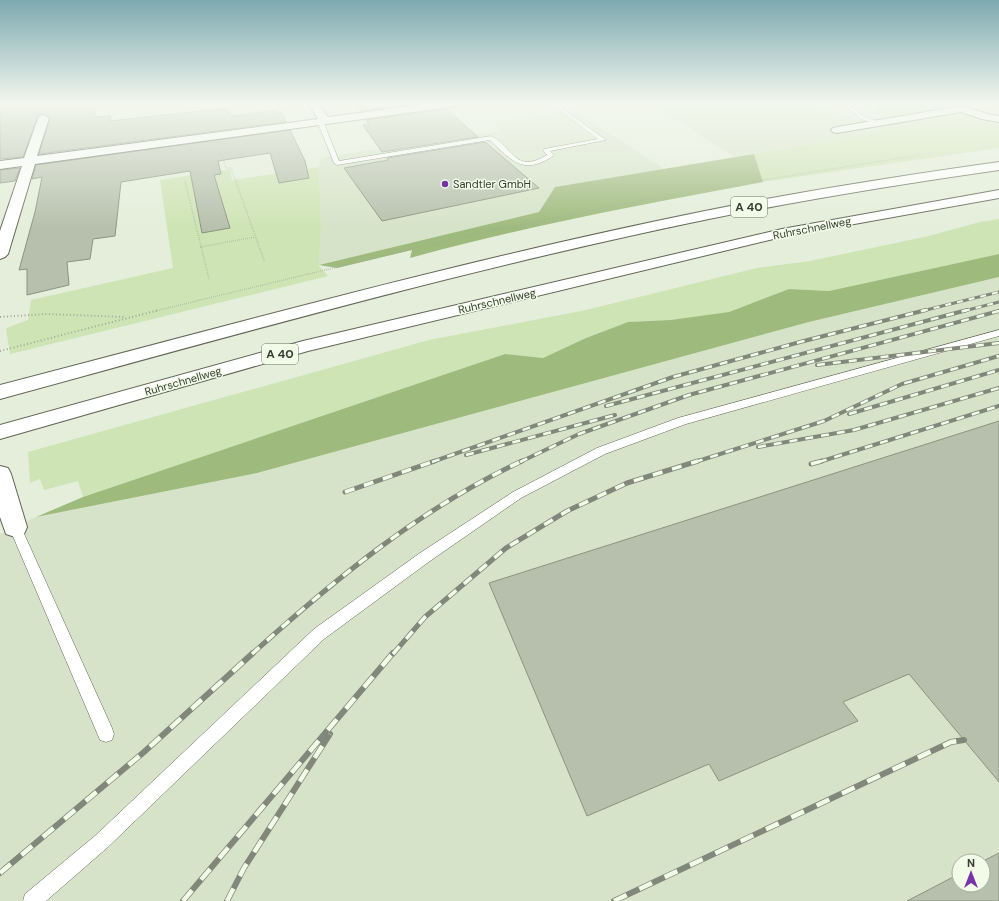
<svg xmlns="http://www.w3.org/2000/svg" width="999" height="901" font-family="'DM Sans',sans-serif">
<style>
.built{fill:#d6e3c8;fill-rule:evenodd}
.green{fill:#cee4b4}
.forest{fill:#9fba7d}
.building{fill:#b6c0ac;stroke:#8a9380}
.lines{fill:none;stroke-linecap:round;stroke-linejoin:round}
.lane-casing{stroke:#5f6755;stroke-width:1}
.street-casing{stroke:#5f6755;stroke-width:2}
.highway-casing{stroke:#5f6755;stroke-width:2}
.path-far1{stroke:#a1a99a;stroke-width:1.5;stroke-dasharray:0.5 1.5;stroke-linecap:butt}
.path{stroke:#a1a99a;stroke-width:2;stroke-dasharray:1 2.5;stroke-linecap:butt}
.lane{fill:#fff;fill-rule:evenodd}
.street{fill:#fff;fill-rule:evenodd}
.highway{fill:#fff;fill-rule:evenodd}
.rail-far3-casing{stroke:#81887b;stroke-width:3}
.rail-far2-casing{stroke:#81887b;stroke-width:4}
.rail-far1-casing{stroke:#81887b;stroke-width:5}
.rail-casing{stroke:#81887b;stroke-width:6}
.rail-far3{stroke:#f1fbe7;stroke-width:2;stroke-dasharray:6;stroke-linecap:butt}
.rail-far2{stroke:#f1fbe7;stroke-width:2.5;stroke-dasharray:8;stroke-linecap:butt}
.rail-far1{stroke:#f1fbe7;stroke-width:3.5;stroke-dasharray:10;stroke-linecap:butt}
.rail{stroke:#f1fbe7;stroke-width:4.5;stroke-dasharray:14;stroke-linecap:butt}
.poi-dot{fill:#7733a7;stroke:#f1fbe7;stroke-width:1.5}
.labels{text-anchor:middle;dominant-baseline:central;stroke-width:3;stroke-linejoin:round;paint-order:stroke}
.far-poi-label{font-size:11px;fill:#383c34;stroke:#f1fbe7;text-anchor:start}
.far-street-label{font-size:11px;fill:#383c34;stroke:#f1fbe7}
.shield{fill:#f1fbe7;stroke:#70756a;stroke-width:1}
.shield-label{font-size:12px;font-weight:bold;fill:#383c34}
</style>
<rect width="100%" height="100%" fill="#e4eeda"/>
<path class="built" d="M 649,103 L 812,103 L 837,114 L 865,121 L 962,104 L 999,117 L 991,122 L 953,115 L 859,135 L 735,157 Z
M 575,111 L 664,169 L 555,187 L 539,212 L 319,265 L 321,229 L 319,167 L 321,158 L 500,131 L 492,123 Z
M 999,277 L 999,901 L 0,901 L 0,534 L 36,517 L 257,473 L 809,322 ZM 959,861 L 983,861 L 983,885 L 959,885 Z"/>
<path class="green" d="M 872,103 L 961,103 L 966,105 L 881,118 L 876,116 L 875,113 L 877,106 Z
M 953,115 L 999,124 L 999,148 L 763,182 L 754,154 L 859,135 Z
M 319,167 L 321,229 L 319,266 L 328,276 L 10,354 L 6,329 L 9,327 L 28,320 L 31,300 L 173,268 L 160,180 L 230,169 L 232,180 Z
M 999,219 L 999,254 L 829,291 L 789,289 L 729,312 L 670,320 L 628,322 L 586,338 L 543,358 L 505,354 L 83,497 L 78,481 L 44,490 L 40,479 L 30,483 L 28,452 L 429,340 L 586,310 L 757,268 L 810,261 L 929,236 L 980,222 Z"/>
<path class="forest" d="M 754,154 L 763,182 C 645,204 526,226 410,258 L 412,250 L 337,268 L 319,265 L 539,212 L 555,187 Z
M 999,254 L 999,277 L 809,322 L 257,473 L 36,517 L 83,497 L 505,354 L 543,358 L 586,338 L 628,322 L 670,320 L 729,312 L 789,289 L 829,291 Z"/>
<path class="building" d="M 0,103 L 97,103 L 94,117 L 111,116 L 110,121 L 227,108 L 231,116 L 276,110 L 277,112 L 281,112 L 286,122 L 39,154 L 50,118 L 43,114 L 38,116 L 23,157 L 0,159 Z
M 356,103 L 427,103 L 361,111 Z
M 446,109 L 478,137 L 382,152 L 363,125 L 369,125 L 366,120 Z
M 290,130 L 305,161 L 309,178 L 279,183 L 270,153 L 218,161 L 221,174 L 214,175 L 230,228 L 202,233 L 190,171 L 121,182 L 115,236 L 93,239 L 90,259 L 67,262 L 69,285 L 27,295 L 27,269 L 19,270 L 35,212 L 42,177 L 32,179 L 36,165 Z
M 485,142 L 539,188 L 382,221 L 344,168 L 388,160 L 387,158 Z
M 20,168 L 15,181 L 0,183 L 0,170 Z
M 999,421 L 999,782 L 909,674 L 843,702 L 858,721 L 719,781 L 709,764 L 587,816 L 489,583 Z
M 999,853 L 999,901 L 907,901 L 959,874 L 959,885 L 983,885 L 983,861 Z"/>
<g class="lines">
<defs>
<path id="lane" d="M 550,103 L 555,103 L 606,140 L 550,151 L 554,155 L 553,156 C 523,176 511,160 490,140 L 337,165 L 334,163 L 317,121 L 320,119 L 323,121 L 339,161 L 491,136 C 513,146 514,175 547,155 L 543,150 L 544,149 L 598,139 Z
M 842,103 L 847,103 L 865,117 L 882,123 L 879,125 L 861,119 Z
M 999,330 L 999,336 L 686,424 L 605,454 L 521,498 L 430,561 L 324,639 L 108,847 L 46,901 L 23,901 L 25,894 L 96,835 L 314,629 L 420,553 L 513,492 L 597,448 L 678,418 Z
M 15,522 L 19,524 L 21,527 L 112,728 L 114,734 L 112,740 L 106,742 L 100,740 L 9,527 L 11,524 Z"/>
<path id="street" d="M 308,103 L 318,103 L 328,117 L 436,103 L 462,103 L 457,106 L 35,164 L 8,254 L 5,257 L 0,259 L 0,231 L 22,166 L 0,169 L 0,161 L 24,158 L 39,116 L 43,115 L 49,118 L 37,156 L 318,119 Z
M 962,106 L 988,114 L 999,116 L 999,122 L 982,119 L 961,112 L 837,133 L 833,132 L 831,130 L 833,128 L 837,127 Z
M 0,466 L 8,468 L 11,474 L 27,527 L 24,534 L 15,537 L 6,534 L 0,517 Z"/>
<path id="highway" d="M 999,162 L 999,170 C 900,184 802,200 704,220 C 467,269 234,335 0,399 L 0,385 C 234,324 467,259 705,211 C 802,191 900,176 999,162 Z
M 999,190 L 999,198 L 782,237 L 308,351 L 0,439 L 0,425 L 303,341 L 782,229 Z"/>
</defs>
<use href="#lane" class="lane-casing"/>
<use href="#street" class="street-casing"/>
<use href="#highway" class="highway-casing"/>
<path class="path-far1" d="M 221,153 L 226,168 L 231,168 L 265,263
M 185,181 L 209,279
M 200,247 L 255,237
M 155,311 L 470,235 L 669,195 L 920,155"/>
<path class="path" d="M 0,317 L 46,314 L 125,317
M 0,351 L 159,310"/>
<use href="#lane" class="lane"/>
<use href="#street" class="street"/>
<use href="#highway" class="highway"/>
<defs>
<path id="rail-far3" d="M 922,311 L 999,292
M 964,311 L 999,302"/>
<path id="rail-far2" d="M 817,365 L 999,343
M 606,406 L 967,310
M 849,414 L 999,370
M 758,447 L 854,430 L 999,388
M 466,455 L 615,415
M 432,462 L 673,377 L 800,342 L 926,310
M 520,462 L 579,434 L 689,395 L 999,311
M 695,462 L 824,421 L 902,384 L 999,356
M 819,462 L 999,406"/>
<path id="rail-far1" d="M 811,464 L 822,461
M 345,492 L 435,461
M 252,654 C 334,580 421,508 522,461
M 393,654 L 425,617 L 506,548 L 567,511 L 627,483 L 698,461"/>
<path id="rail" d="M 0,873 L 144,752 L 253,653
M 183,901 L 393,653
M 227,901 L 244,868 L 330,734
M 614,901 L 951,742 L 964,740"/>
</defs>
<use href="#rail-far3" class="rail-far3-casing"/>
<use href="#rail-far2" class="rail-far2-casing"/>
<use href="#rail-far1" class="rail-far1-casing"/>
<use href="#rail" class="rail-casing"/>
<use href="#rail-far3" class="rail-far3"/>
<use href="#rail-far2" class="rail-far2"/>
<use href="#rail-far1" class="rail-far1"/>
<use href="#rail" class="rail"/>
</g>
<linearGradient id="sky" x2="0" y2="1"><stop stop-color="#7da9b0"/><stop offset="0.45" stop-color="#f3f7ee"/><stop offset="1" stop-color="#f3f7ee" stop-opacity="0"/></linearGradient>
<rect width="999" height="229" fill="url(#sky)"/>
<circle class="poi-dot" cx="445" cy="184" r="4"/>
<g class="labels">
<g class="far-poi-label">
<text x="453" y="184">Sandtler GmbH</text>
</g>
<g class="far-street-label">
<text transform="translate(812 228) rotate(-11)">Ruhrschnellweg</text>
<text transform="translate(497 301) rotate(-13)">Ruhrschnellweg</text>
<text transform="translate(183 381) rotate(-16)">Ruhrschnellweg</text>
</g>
<g class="shield">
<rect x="731" y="197" width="36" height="20" rx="3"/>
<rect x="262" y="344" width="36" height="20" rx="3"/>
</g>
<g class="shield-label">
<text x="749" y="207">A 40</text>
<text x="280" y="354">A 40</text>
</g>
</g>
<g transform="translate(971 873)"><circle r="19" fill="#f1fbe7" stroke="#a7af9f"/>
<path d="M0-3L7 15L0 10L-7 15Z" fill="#7733a7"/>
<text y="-6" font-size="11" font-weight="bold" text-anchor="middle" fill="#383c34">N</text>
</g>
</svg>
